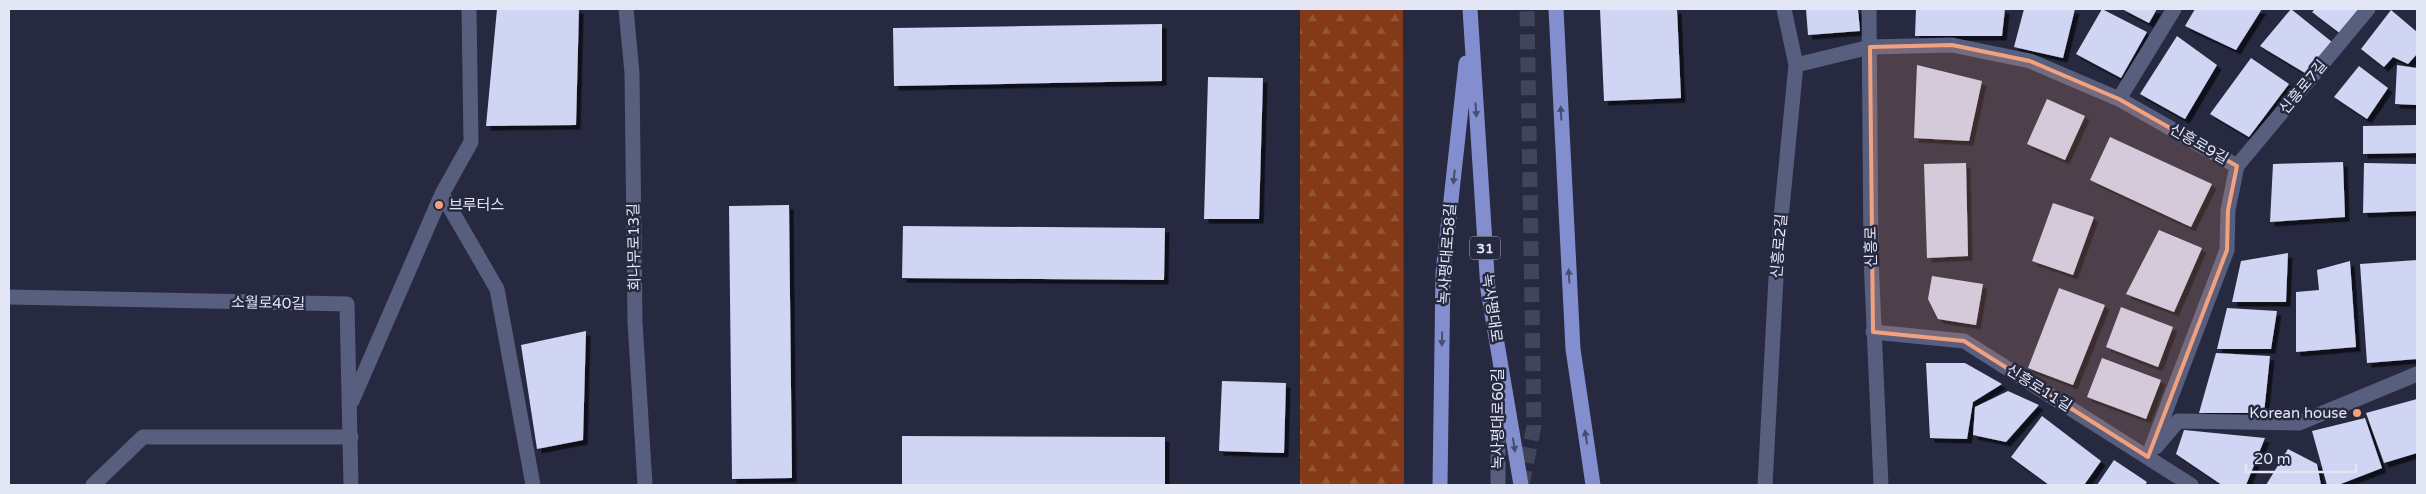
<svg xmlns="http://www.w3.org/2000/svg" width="2426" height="494" font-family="'Varela Round','Noto Sans KR',sans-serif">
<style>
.forest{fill:url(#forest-firs)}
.building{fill:#cfd5f2;filter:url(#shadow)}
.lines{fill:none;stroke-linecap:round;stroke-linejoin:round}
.major-tunnel{stroke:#42455a;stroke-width:15;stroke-dasharray:15 8;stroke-linecap:butt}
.minor{stroke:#585e7d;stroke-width:15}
.major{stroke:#838ece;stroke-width:15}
.oneway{fill:#474c71}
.marked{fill:#f2a17e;fill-opacity:0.2;stroke:#f2a17e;stroke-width:4;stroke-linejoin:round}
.poi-dot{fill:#f2a17e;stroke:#26293f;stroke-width:2}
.labels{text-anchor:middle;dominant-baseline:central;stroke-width:5;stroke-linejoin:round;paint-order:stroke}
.shield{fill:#26293f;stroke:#aaadbe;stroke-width:1}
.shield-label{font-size:14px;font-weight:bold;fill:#e3e6f5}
.street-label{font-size:15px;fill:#e3e6f5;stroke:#26293f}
.poi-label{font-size:15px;fill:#e3e6f5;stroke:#26293f;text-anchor:start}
</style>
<defs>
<pattern id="forest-firs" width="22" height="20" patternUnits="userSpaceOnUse" patternTransform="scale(1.25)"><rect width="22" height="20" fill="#843a16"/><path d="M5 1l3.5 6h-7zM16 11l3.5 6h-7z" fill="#955638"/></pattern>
<filter id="shadow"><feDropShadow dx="4.5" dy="4.5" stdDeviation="0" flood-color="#0009"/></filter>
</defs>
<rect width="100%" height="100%" fill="#26293f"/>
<path class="forest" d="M 1300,9 L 1403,9 L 1404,485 L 1300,485 Z"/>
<path class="building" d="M 497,9 L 579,9 L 576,125 L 486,126 Z
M 1600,9 L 1677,9 L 1681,98 L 1604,101 Z
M 1806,9 L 1858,9 L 1860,31 L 1808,35 Z
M 1916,9 L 2005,9 L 2002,36 L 1915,36 Z
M 2024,9 L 2075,9 L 2063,58 L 2014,47 Z
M 2102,9 L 2147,32 L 2121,78 L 2076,54 Z
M 2122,9 L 2157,9 L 2149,23 Z
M 2195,9 L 2262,9 L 2236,50 L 2185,26 Z
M 2291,9 L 2332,42 L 2305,73 L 2260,46 Z
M 2315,9 L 2362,9 L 2341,34 L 2312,12 Z
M 2391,10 L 2417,32 L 2417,54 L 2408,64 L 2393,57 L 2384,67 L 2361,49 Z
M 1162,24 L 1162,81 L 894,86 L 893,28 Z
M 2177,36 L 2217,65 L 2185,119 L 2140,94 Z
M 2251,58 L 2289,84 L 2249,137 L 2210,114 Z
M 1917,65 L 1982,81 L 1969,141 L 1914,138 Z
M 2397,65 L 2417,68 L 2417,105 L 2395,104 Z
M 2359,66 L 2388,88 L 2367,119 L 2334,97 Z
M 1208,77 L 1263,78 L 1259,219 L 1204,219 Z
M 2047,99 L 2085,116 L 2065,160 L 2027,144 Z
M 2417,125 L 2417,153 L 2363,154 L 2363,126 Z
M 2110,137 L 2212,184 L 2191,227 L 2090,180 Z
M 2343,162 L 2345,217 L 2270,222 L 2273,164 Z
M 1966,163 L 1968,256 L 1927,258 L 1924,164 Z
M 2364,163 L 2417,164 L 2417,211 L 2363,213 Z
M 2053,203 L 2094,217 L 2073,275 L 2032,261 Z
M 789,205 L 792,478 L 732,479 L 729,206 Z
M 903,226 L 1165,228 L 1164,280 L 902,278 Z
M 2159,230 L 2202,248 L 2174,312 L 2126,294 Z
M 2288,253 L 2286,302 L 2232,302 L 2241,261 Z
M 2417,260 L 2417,359 L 2367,363 L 2360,264 Z
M 2350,261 L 2356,347 L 2296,352 L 2296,292 L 2319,290 L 2317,270 Z
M 1932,276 L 1983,284 L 1976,325 L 1938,319 L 1928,299 Z
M 2059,288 L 2105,305 L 2073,385 L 2028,368 Z
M 2121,307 L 2173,327 L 2158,367 L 2106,347 Z
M 2227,308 L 2277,311 L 2271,349 L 2217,349 Z
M 586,331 L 583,440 L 537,449 L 521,345 Z
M 2216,353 L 2270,356 L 2264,413 L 2199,413 Z
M 2102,358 L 2161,380 L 2146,419 L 2087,397 Z
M 1926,363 L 1965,363 L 2002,384 L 1973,402 L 1967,439 L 1930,438 Z
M 1222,381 L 1286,383 L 1284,453 L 1219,451 Z
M 2008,391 L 2039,405 L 2006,442 L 1973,435 L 1975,407 Z
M 2417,399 L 2417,453 L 2384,463 L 2366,413 Z
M 2042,416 L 2101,461 L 2084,485 L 2049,485 L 2011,457 Z
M 2365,418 L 2382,468 L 2338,485 L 2327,485 L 2312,431 Z
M 2184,430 L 2265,438 L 2246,485 L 2222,485 L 2176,454 Z
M 902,436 L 1165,437 L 1165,485 L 902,485 Z
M 2288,449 L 2317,464 L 2321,485 L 2266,485 Z
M 2114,460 L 2147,482 L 2145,485 L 2097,485 Z"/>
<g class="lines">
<path class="major-tunnel" d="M 1522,485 L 1534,426 L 1527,9"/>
<path class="minor" d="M 626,9 L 632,73 L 635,322 L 645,485
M 1869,9 L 1871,259 L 1881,485
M 1796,65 L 1870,47 L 1952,45 L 2030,61 L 2119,99 L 2237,166
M 2119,99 L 2174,9
M 442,194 L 497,289 L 533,485
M 9,297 L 347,304 L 351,485
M 1873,332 L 1964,341 L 2191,485
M 352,401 L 442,194 L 471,142 L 469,9
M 2156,447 L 2178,421 L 2299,423 L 2417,374
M 2148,457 L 2227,250 L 2228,210 L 2237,166 L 2368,9
M 93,485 L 143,437 L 351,437
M 1498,485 L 1498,376
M 1765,485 L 1777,259 L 1796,65 L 1784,9"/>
<path class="major" d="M 1470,9 L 1488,290 L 1521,485
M 1556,9 L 1573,349 L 1593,485
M 1440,485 L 1443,273 L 1466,63"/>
</g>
<defs><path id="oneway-solid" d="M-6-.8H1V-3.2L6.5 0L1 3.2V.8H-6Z" transform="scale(1.25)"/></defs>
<g class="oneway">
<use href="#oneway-solid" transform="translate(1476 110) rotate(86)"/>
<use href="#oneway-solid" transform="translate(1561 113) rotate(-93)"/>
<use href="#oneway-solid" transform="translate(1454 177) rotate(96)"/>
<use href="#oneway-solid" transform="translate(1569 276) rotate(-93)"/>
<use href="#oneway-solid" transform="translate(1442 339) rotate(91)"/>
<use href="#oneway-solid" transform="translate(1586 437) rotate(-99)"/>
<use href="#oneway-solid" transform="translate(1514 445) rotate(81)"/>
</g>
<path class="marked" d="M 1952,45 L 2030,61 L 2119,99 L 2237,166 L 2228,210 L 2227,250 L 2148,457 L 1964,341 L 1873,332 L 1870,47 Z"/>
<g class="poi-dot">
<circle cx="439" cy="205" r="5"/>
<circle cx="2357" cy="413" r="5"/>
</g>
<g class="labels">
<rect class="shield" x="1470" y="236.5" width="30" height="23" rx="4"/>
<g class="shield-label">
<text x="1485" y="248">31</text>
</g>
<g class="street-label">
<text transform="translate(2303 87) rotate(-50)">신흥로7길</text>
<text transform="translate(2199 144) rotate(30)">신흥로9길</text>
<text transform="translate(1779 246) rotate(-85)">신흥로2길</text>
<text transform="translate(634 247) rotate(-91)">회나무로13길</text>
<text transform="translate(1871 247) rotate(-91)">신흥로</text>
<text transform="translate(1447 254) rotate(-86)">녹사평대로58길</text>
<text transform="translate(268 303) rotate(1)">소월로40길</text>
<text transform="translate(1492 308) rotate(82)">녹사평대로</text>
<text transform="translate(2039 388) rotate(32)">신흥로11길</text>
<text transform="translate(1498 419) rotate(-90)">녹사평대로60길</text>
</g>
<g class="poi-label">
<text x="449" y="205">브루터스</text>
<text x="2347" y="413" text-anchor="end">Korean house</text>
</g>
</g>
<rect width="2426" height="494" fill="none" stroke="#e3e6f5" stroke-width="20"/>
<path d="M2246 464v8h110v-8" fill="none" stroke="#e3e6f5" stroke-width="2.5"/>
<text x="2254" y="464" font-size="15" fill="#e3e6f5" stroke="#26293f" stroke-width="4" paint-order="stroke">20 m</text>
</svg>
